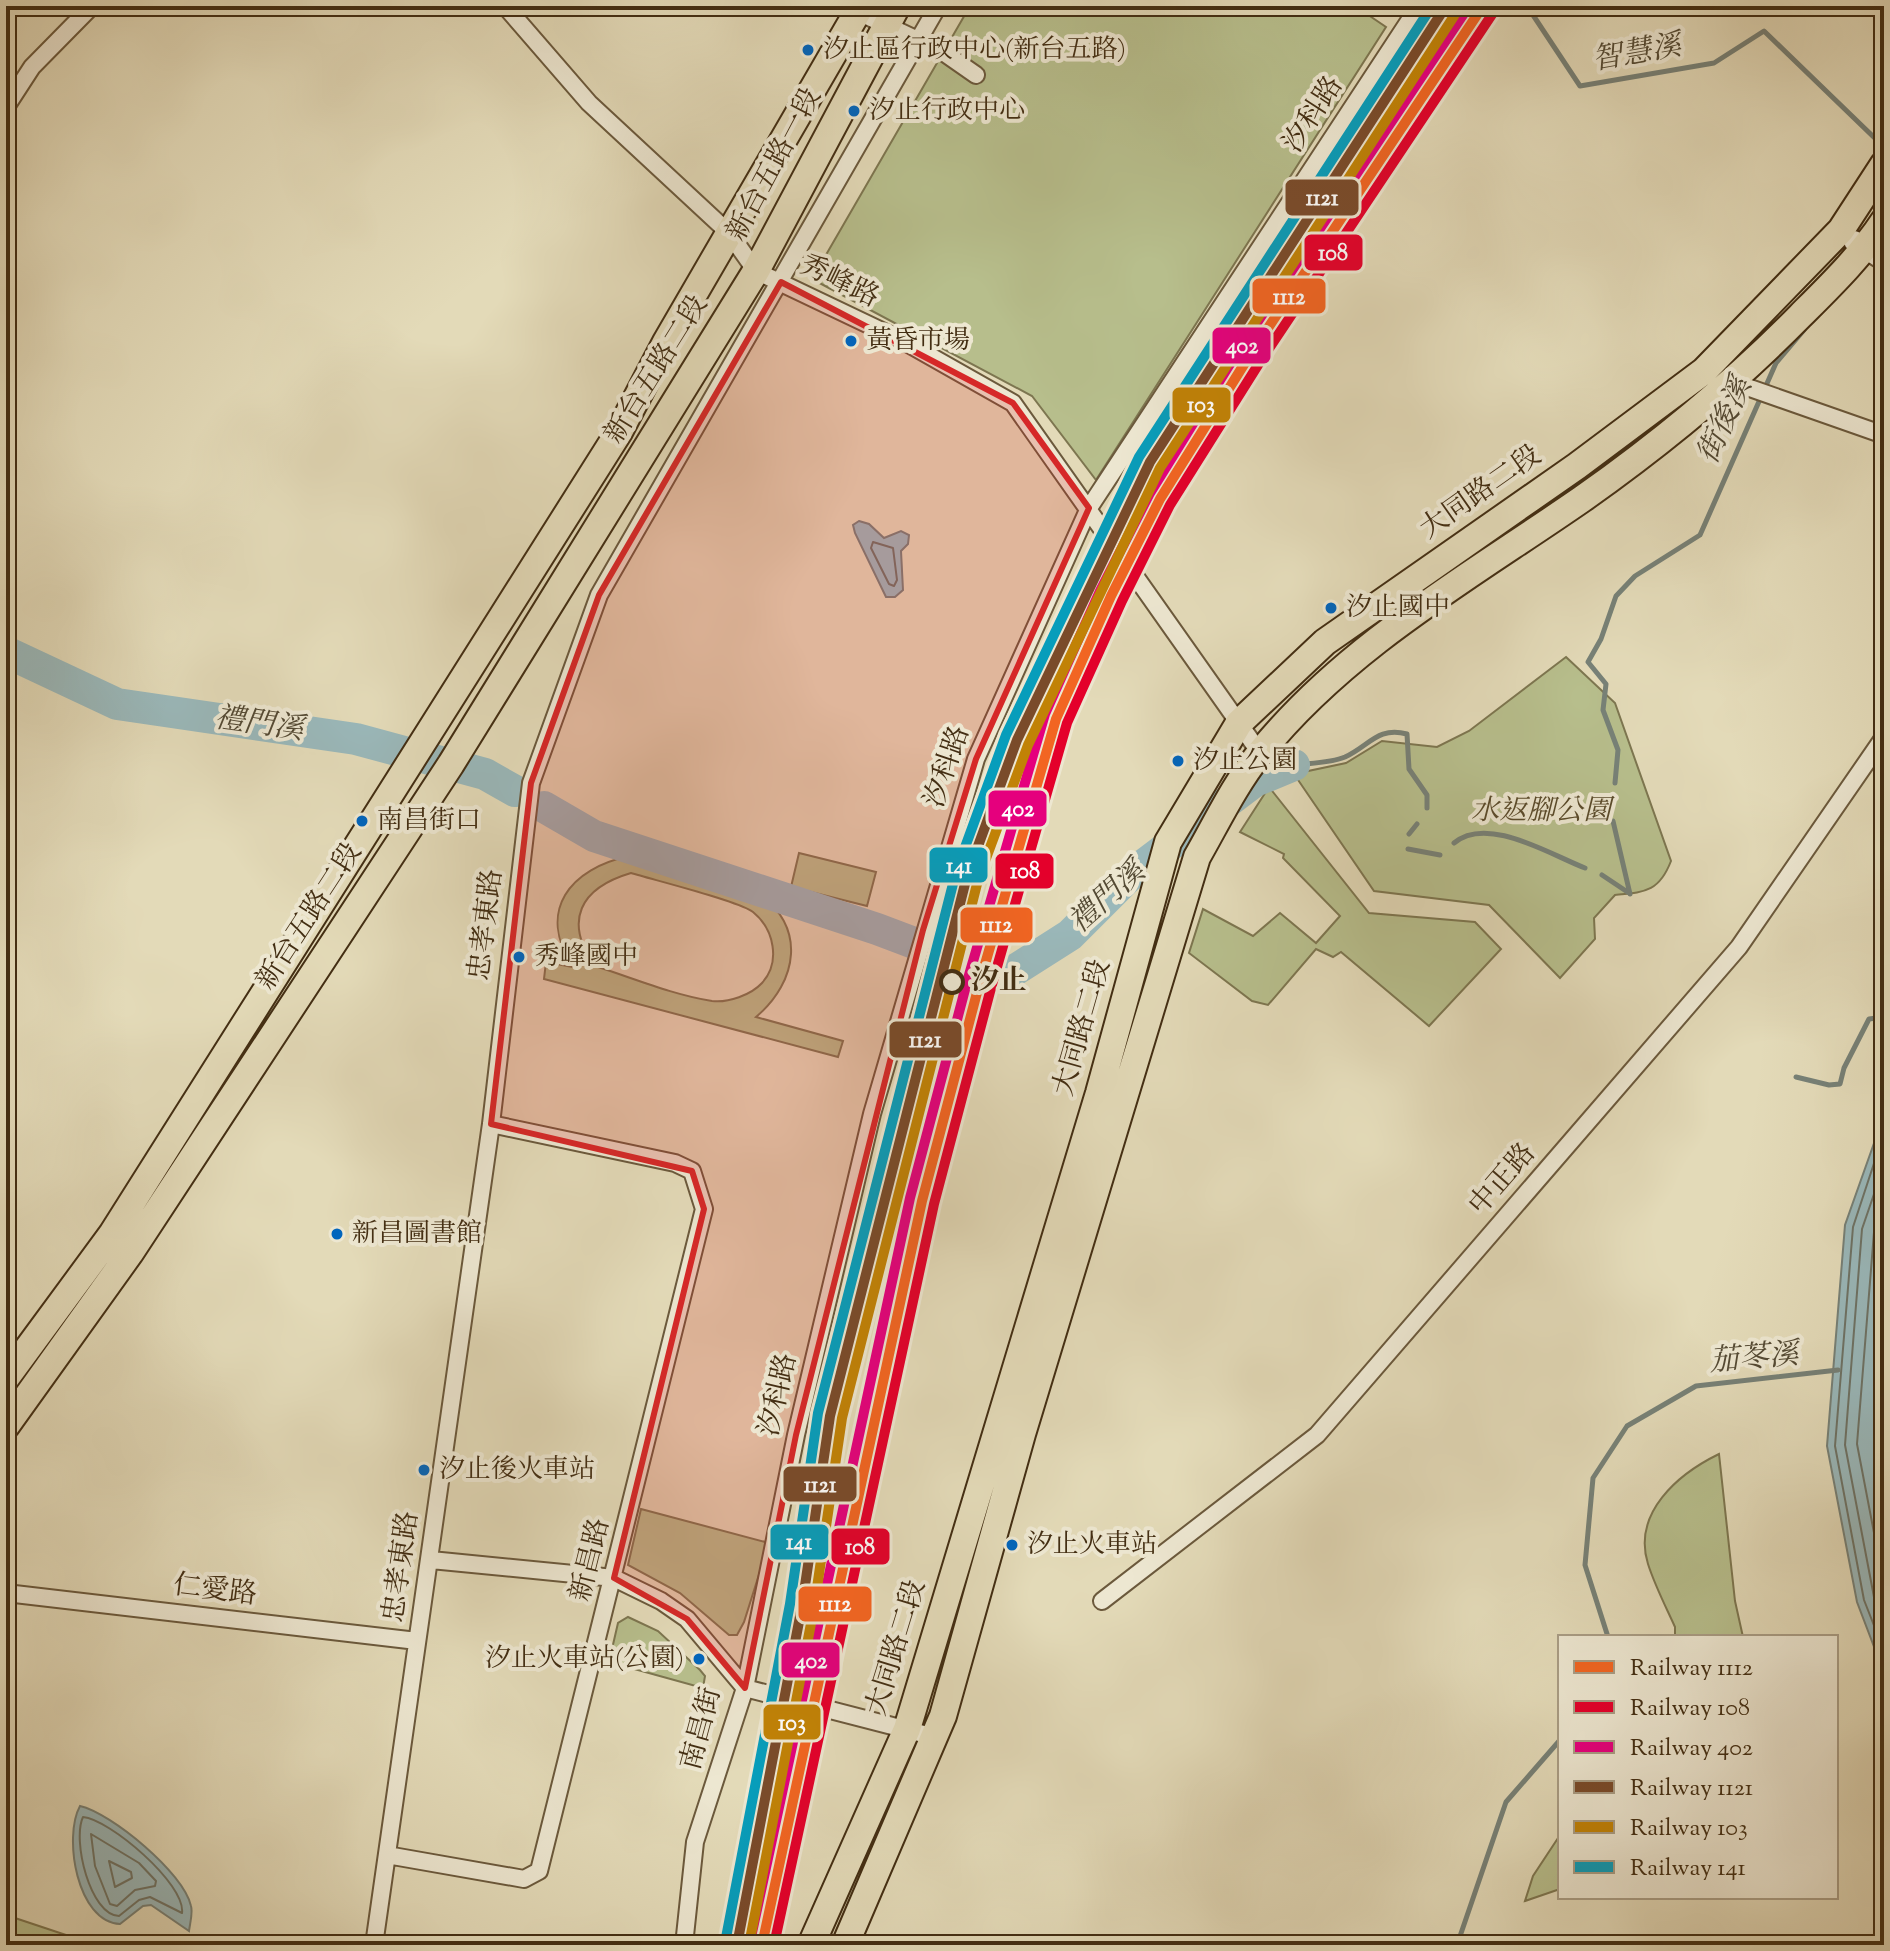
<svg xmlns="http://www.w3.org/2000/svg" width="1890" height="1951" font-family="'Sorts Mill Goudy','Noto Serif TC',serif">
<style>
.green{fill:#b7be8c;stroke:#7d7650;stroke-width:2;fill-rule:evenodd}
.water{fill:#9ab8ba;stroke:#778177;stroke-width:2}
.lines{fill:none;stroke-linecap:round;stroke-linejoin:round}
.shore{stroke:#6e7366;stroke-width:2}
.stream{stroke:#778177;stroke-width:5}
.river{stroke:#9ab8ba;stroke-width:32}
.minor-casing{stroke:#6b593c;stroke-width:20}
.tertiary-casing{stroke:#6b593c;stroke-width:24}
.primary-casing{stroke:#432e13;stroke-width:30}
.minor{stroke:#ede7d1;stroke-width:16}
.tertiary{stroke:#ede7d1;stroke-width:20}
.primary{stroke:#e3dab8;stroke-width:26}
.rail-casing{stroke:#432e13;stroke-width:8}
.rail{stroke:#ede7d1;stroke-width:5;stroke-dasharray:15;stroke-linecap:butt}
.rail-1-casing{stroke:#ede7d1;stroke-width:16}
.rail-2-casing{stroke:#ede7d1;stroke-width:16}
.rail-3-casing{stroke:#ede7d1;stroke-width:16}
.rail-4-casing{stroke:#ede7d1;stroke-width:16}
.rail-5-casing{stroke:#ede7d1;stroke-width:16}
.rail-6-casing{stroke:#ede7d1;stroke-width:16}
.rail-1{stroke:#f26522;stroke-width:10}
.rail-2{stroke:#e4002b;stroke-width:10}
.rail-3{stroke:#e5007d;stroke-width:10}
.rail-4{stroke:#7a4b2a;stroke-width:10}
.rail-5{stroke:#c18206;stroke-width:10}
.rail-6{stroke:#079dbb;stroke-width:10}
.marked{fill:#d62828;fill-opacity:0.2;stroke:#d62828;stroke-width:6;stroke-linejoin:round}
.bus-dot{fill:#0065bd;stroke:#ede7d1;stroke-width:3}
.stop-dot{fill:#ede7d1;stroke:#432e13;stroke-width:4}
.labels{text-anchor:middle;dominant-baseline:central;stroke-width:8;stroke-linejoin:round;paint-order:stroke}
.bus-label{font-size:26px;fill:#432e13;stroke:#ede7d1;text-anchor:start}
.street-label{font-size:28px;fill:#432e13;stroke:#ede7d1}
.park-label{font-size:28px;font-style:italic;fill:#5a4b2b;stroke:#ede7d1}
.stop-label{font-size:28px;font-weight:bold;fill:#432e13;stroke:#ede7d1;text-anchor:start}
.water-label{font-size:30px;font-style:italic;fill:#544a34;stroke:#ede7d1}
.line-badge{stroke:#ede7d1;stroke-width:3}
.badge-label{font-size:22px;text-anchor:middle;font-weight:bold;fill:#fff}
</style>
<rect width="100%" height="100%" fill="#e3dab8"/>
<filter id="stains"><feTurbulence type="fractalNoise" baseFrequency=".0025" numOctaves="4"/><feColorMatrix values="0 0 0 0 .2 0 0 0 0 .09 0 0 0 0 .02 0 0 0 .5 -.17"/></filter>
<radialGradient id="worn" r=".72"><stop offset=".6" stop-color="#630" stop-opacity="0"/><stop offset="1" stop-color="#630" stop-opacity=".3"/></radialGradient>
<path class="green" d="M 970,6 L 1355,6 L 1386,27 L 1096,480 L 1032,396 L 812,279 Z
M 1566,657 L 1615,703 L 1671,861 C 1659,892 1645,892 1615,895 L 1594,918 L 1595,939 L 1560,978 L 1489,905 L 1374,891 L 1294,774 L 1346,763 L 1382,741 L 1437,747 L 1469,731 Z
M 1269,787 L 1369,913 L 1475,922 L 1501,949 L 1429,1026 L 1341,952 L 1333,957 L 1316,949 L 1268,1005 L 1252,1001 L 1189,953 L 1203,909 L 1253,936 L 1280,913 L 1316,943 L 1340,916 L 1283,858 L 1284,854 L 1240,832 Z
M 799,853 L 876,872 L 867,906 L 791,887 Z
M 630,856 L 757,893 C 807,925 798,982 756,1017 L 843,1041 L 838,1057 L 544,979 L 546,962 L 573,967 C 536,911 570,868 630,856 ZM 631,873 C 654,880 739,901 753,912 C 774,929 781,962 762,983 C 751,995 728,1003 712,1001 C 673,995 633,978 595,966 C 563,921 580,888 631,873 Z
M 1719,1454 L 1735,1601 L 1743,1637 L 1675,1637 L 1675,1627 C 1666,1607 1655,1586 1648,1564 C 1632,1513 1678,1474 1719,1454 Z
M 641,1509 L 769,1543 L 744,1622 L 737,1635 L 729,1635 L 680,1593 L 628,1565 Z
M 628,1617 L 658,1631 L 700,1670 L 705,1676 L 703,1688 L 609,1662 L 618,1623 Z
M 1560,1835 L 1560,1889 L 1525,1901 L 1533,1876 Z
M 6,1915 L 96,1945 L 6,1945 Z"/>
<path class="water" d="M 859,521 L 869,524 L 884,538 L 901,531 L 909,535 L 908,544 L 901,551 L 903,590 L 895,597 L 886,597 L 855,533 L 853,525 Z
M 1884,1115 L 1884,1673 L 1857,1602 L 1827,1446 L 1845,1225 Z
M 80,1806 C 111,1813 184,1873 191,1906 C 193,1913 190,1923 189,1931 L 151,1905 L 143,1906 L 120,1924 C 77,1922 63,1837 80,1806 Z"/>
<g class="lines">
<path class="shore" d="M 873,542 L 893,548 L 897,580 L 894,586 L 889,584 L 871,548 Z
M 1884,1133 L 1853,1227 L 1835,1446 L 1864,1600 L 1884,1651
M 1884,1165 L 1862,1229 L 1845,1445 L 1874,1597 L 1884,1623
M 1884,1202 L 1874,1232 L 1857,1444 L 1884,1585
M 83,1817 C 109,1819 186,1884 182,1913 L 150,1897 L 139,1900 L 119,1916 C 90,1915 72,1840 83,1817 Z
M 91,1834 L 139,1863 L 156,1881 L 155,1886 L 135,1890 L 117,1906 L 110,1904 L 95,1866 Z
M 109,1861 L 131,1872 L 132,1878 L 115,1887 Z"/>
<path class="stream" d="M 1527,6 L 1580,86 L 1714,63 L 1764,31 L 1884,147
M 1294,765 C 1310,763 1331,763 1345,757 C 1369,746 1378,726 1407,734 L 1409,769 L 1427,795 L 1427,808
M 1615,783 L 1618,750 L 1603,710 L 1606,684 L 1588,662 L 1601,639 L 1616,596 L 1635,576 L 1700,535 L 1776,363 L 1804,330
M 1613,821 L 1630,894
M 1409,834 L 1417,824
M 1454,843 C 1487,815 1549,854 1585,868
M 1408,849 L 1440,855
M 1602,875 L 1629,893
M 1796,1077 L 1829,1085 L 1840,1084 L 1844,1068 L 1869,1019 L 1884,1017
M 1608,1637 L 1585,1565 L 1593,1478 L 1627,1426 L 1696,1386 L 1838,1370
M 1457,1945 L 1506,1802 L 1560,1740"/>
<path class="river" d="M 6,652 L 117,704 L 356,739 L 485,774 L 515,791
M 544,807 L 594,836 L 877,929 L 1004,977 L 1070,935 L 1129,876 L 1255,781 L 1294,765"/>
<defs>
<path id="minor" d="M 505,6 L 589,103 L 729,233 L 756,271 L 907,343 L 1013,403 L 1260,753
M 1875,6 L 1884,12
M 852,9 L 943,52 L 976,75
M 6,107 L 32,67 L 92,6
M 1727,380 L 1884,435
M 431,1560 L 614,1578 L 661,1601 L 687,1619 L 745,1688
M 6,1593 L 417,1641
M 1102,1601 L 1317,1435 L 1739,947 L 1884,737
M 745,1688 L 935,1737
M 387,1855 L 524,1879 L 539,1871 L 704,1209 L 692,1171 L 675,1163 L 491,1124
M 374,1945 L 491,1124 L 531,783 L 599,595 L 938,6
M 684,1945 L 695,1842 L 745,1688 L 796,1435 L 872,1114 L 976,759 L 1089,508 L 1419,6"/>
<path id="tertiary" d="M 1854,241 L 1884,260"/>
<path id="primary" d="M 6,1378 L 112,1234 L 619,432 L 666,342 L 861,6
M 6,1426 L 130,1253 L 451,764 L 756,271 L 897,6
M 811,1945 L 907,1729 L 1099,1093 L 1168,842 L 1239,723 L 1325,642 L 1577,466 L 1704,371 L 1841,230 L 1884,164
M 845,1945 L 943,1716 L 1022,1434 L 1197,857 C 1217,822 1235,784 1260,753 C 1346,646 1471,576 1582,499 C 1660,444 1733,384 1800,316 C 1830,286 1860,257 1884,221"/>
</defs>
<use href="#minor" class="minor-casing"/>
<use href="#tertiary" class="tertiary-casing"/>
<use href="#primary" class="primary-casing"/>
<use href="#minor" class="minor"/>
<use href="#tertiary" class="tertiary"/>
<use href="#primary" class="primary"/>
<defs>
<path id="rail" d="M 1398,133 L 1473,6
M 1343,166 L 1461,6"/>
</defs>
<use href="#rail" class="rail-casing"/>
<use href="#rail" class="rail"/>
<defs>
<path id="rail-1" d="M 762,1945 L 922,1201 L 979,985 L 1056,719 L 1111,596 L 1160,499 L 1248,358 L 1483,6"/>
<path id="rail-2" d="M 774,1945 L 934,1204 L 991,988 L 1067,723 L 1122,601 L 1170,505 L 1258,365 L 1493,13"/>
<path id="rail-3" d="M 750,1942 L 910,1198 L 967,982 L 1045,714 L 1100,591 L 1150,493 L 1238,351 L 1469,6"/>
<path id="rail-4" d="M 737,1945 L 802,1606 L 830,1416 L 967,876 L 1017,740 L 1150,462 L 1446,6"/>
<path id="rail-5" d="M 749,1945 L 814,1608 L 842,1418 L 978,880 L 1028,745 L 1160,468 L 1456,13"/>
<path id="rail-6" d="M 725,1943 L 790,1604 L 818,1413 L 956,872 L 1006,735 L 1139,457 L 1432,6"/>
</defs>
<use href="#rail-1" class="rail-1-casing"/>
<use href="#rail-2" class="rail-2-casing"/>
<use href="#rail-3" class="rail-3-casing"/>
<use href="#rail-4" class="rail-4-casing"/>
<use href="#rail-5" class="rail-5-casing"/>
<use href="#rail-6" class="rail-6-casing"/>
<use href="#rail-1" class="rail-1"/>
<use href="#rail-2" class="rail-2"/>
<use href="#rail-3" class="rail-3"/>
<use href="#rail-4" class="rail-4"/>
<use href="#rail-5" class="rail-5"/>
<use href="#rail-6" class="rail-6"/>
</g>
<path class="marked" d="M 781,282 L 1013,403 L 1089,508 L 976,759 L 923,930 L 796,1435 L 745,1688 L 687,1619 L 614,1578 L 704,1209 L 692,1171 L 491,1124 L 531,783 L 599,595 Z"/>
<g class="bus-dot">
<circle cx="808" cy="50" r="7"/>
<circle cx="854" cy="111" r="7"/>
<circle cx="851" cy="341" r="7"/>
<circle cx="1331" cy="608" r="7"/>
<circle cx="1178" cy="761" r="7"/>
<circle cx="362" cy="821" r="7"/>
<circle cx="519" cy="957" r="7"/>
<circle cx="337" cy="1234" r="7"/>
<circle cx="424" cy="1470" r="7"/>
<circle cx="1012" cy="1545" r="7"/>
<circle cx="699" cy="1659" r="7"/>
</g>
<circle class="stop-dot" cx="952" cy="982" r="11"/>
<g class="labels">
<g class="bus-label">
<text x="823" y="50">汐止區行政中心(新台五路)</text>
<text x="869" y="111">汐止行政中心</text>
<text x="866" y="341">黃昏市場</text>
<text x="1346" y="608">汐止國中</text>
<text x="1193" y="761">汐止公園</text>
<text x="377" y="821">南昌街口</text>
<text x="534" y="957">秀峰國中</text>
<text x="352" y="1234">新昌圖書館</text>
<text x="439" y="1470">汐止後火車站</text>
<text x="1027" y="1545">汐止火車站</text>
<text x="684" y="1659" text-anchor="end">汐止火車站(公園)</text>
</g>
<g class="street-label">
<text transform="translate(1314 115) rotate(-57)">汐科路</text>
<text transform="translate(775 165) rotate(-62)">新台五路一段</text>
<text transform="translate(839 282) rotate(26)">秀峰路</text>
<text transform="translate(657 370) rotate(-58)">新台五路二段</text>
<text transform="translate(1481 493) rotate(-35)">大同路二段</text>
<text transform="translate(948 767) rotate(-71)">汐科路</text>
<text transform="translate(310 917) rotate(-57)">新台五路二段</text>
<text transform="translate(487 925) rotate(-83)">忠孝東路</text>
<text transform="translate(1083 1028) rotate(-74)">大同路二段</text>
<text transform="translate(1503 1180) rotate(-49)">中正路</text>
<text transform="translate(779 1395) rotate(-77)">汐科路</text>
<text transform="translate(591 1560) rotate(-76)">新昌路</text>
<text transform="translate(402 1567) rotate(-82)">忠孝東路</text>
<text transform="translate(215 1591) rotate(7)">仁愛路</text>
<text transform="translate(897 1648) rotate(-73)">大同路二段</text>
<text transform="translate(702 1729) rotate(-75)">南昌街</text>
</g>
<g class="park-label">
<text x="1541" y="812">水返腳公園</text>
</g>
<g class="stop-label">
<text x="971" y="982">汐止</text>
</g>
<g class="water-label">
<text transform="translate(1637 54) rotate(-10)">智慧溪</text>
<text transform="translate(1726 421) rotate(-66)">街後溪</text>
<text transform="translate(259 725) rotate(8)">禮門溪</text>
<text transform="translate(1108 898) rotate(-42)">禮門溪</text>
<text transform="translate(1754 1359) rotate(-5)">茄苳溪</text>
</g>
</g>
<g class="line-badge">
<rect x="1284" y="178" width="76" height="39" rx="8" fill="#7a4b2a"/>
<rect x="1303" y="233" width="61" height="39" rx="8" fill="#e4002b"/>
<rect x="1251" y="277" width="76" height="38" rx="8" fill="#f26522"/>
<rect x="1211" y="326" width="61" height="39" rx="8" fill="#e5007d"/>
<rect x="1171" y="386" width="61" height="38" rx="8" fill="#c18206"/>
<rect x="987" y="789" width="61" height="39" rx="8" fill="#e5007d"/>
<rect x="928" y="846" width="61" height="38" rx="8" fill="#079dbb"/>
<rect x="994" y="852" width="61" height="38" rx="8" fill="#e4002b"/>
<rect x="959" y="906" width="75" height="38" rx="8" fill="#f26522"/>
<rect x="888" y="1020" width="75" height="39" rx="8" fill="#7a4b2a"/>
<rect x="782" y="1465" width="76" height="38" rx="8" fill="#7a4b2a"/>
<rect x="769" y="1523" width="61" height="38" rx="8" fill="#079dbb"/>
<rect x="830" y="1527" width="61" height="39" rx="8" fill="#e4002b"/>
<rect x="797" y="1585" width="76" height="38" rx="8" fill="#f26522"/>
<rect x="780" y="1641" width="61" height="38" rx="8" fill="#e5007d"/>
<rect x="762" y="1703" width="60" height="38" rx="8" fill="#c18206"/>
</g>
<g class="badge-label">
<text x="1322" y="205">1121</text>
<text x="1333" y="260">108</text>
<text x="1289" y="304">1112</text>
<text x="1242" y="353">402</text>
<text x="1201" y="412">103</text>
<text x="1018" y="816">402</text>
<text x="959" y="873">141</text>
<text x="1025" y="878">108</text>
<text x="996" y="932">1112</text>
<text x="925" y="1047">1121</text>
<text x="820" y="1492">1121</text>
<text x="799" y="1549">141</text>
<text x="860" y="1554">108</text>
<text x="835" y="1611">1112</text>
<text x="811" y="1668">402</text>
<text x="792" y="1730">103</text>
</g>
<rect width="1890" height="1951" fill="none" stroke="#e3dab8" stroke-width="32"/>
<rect x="8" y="8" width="1874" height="1935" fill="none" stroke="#432e13" stroke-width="4"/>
<rect x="16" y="16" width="1858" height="1919" fill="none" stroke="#432e13" stroke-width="2"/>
<rect x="1558" y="1635" width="280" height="264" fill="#ede7d1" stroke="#a99d85" stroke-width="2"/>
<rect x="1574" y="1661" width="40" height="12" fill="#f26522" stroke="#a99d85" stroke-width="2"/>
<text x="1630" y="1675" font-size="24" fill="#432e13">Railway 1112</text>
<rect x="1574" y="1701" width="40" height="12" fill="#e4002b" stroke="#a99d85" stroke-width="2"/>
<text x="1630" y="1715" font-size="24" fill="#432e13">Railway 108</text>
<rect x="1574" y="1741" width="40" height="12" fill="#e5007d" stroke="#a99d85" stroke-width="2"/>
<text x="1630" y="1755" font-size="24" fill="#432e13">Railway 402</text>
<rect x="1574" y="1781" width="40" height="12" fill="#7a4b2a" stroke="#a99d85" stroke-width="2"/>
<text x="1630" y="1795" font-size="24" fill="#432e13">Railway 1121</text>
<rect x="1574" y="1821" width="40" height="12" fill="#c18206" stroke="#a99d85" stroke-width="2"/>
<text x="1630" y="1835" font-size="24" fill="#432e13">Railway 103</text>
<rect x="1574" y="1861" width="40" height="12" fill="#079dbb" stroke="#a99d85" stroke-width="2"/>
<text x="1630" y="1875" font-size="24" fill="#432e13">Railway 141</text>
<rect width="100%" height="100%" filter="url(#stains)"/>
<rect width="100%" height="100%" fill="url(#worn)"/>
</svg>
